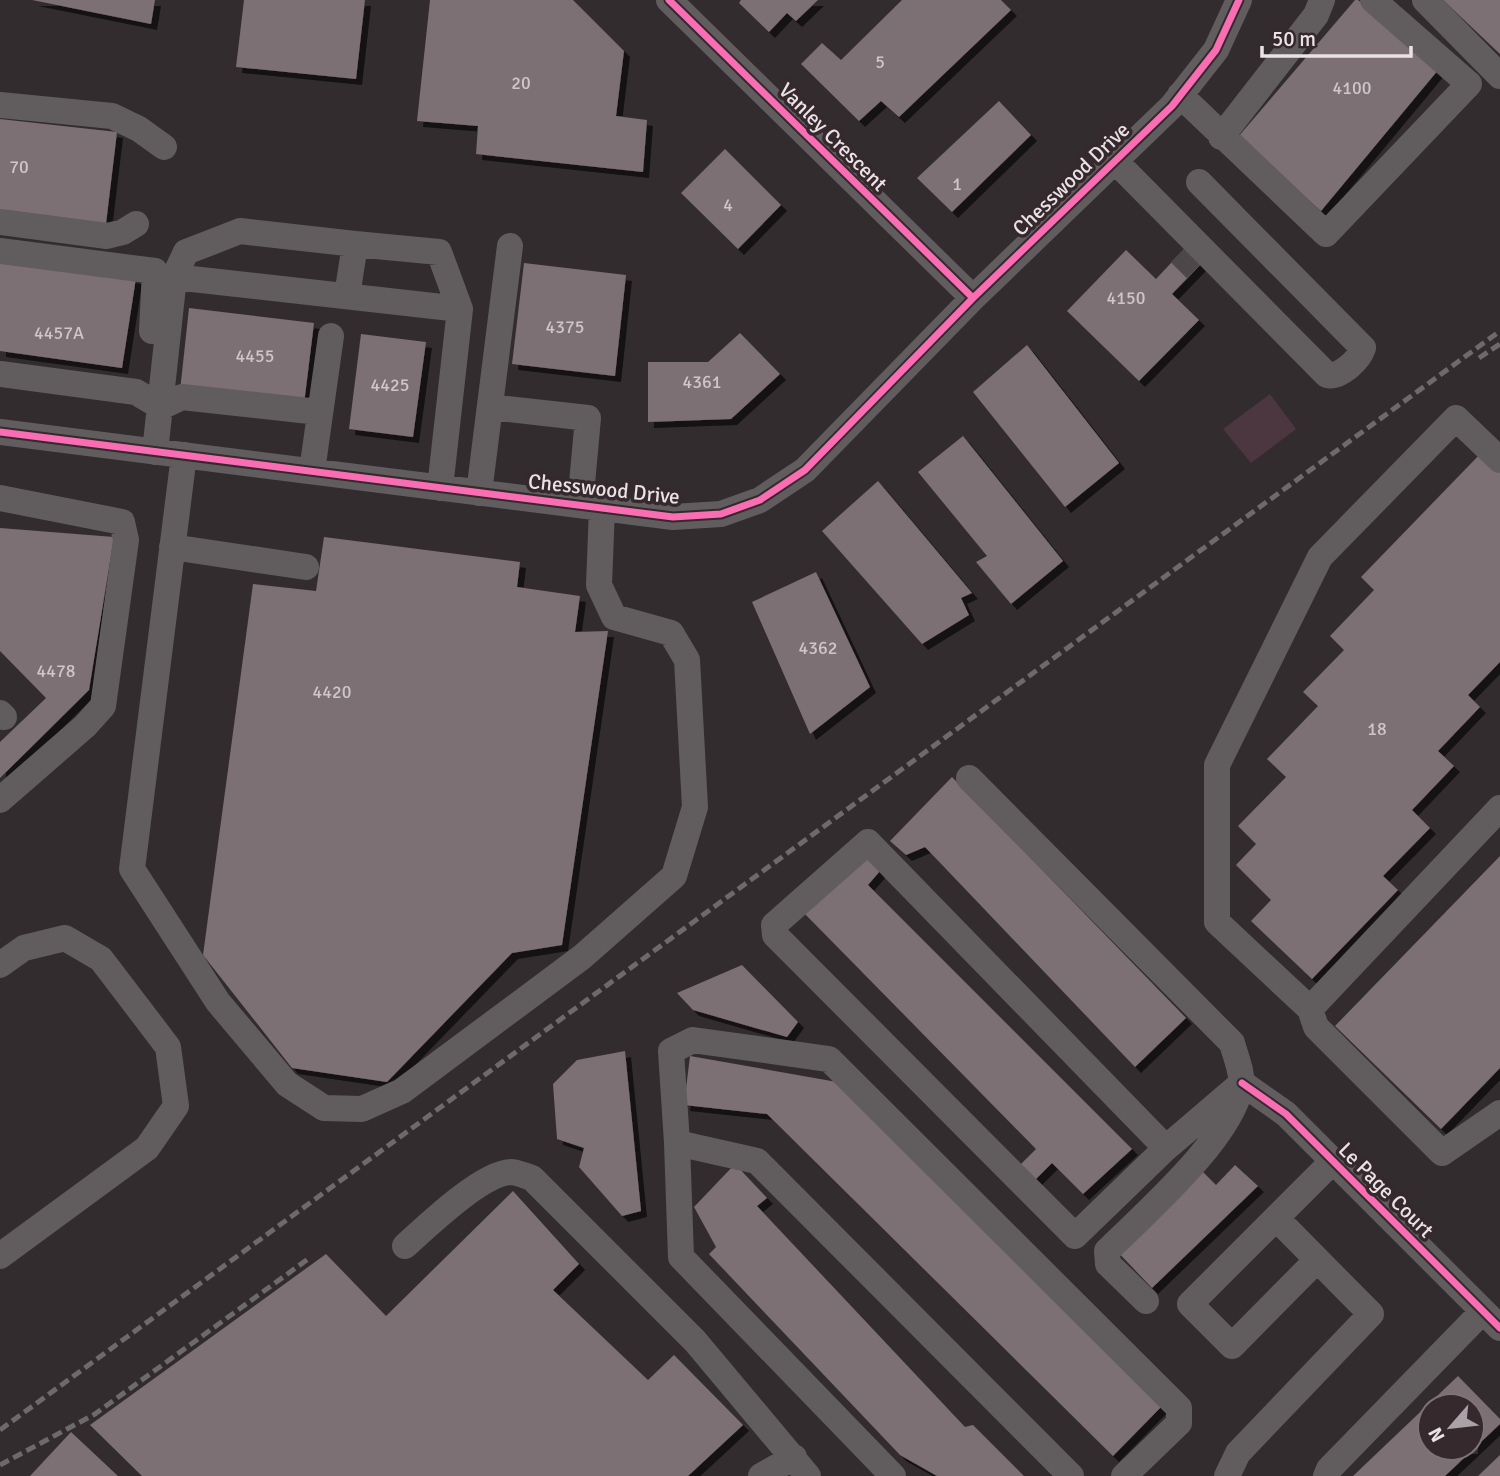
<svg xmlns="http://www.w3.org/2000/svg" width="1500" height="1476" font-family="Signika,sans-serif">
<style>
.pitch{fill:#4c363f}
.building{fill:#7b6f75;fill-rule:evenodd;filter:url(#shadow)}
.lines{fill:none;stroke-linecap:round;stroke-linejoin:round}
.minor-tunnel{stroke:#4e474a;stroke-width:26;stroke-dasharray:26 13;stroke-linecap:butt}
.minor{stroke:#615d5f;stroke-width:26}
.rail{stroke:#6e696b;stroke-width:5;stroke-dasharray:10 5;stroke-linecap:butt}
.cycleway-casing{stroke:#35292e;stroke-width:11}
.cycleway{stroke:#f96db3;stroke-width:7}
.labels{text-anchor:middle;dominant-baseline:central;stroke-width:7;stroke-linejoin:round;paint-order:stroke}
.number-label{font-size:18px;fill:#cfc5ca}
.street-label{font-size:21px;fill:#ebe2e6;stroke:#35292e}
</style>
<defs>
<filter id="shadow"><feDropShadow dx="6" dy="6" stdDeviation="0" flood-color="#0009"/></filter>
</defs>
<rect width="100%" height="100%" fill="#322c2f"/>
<path class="pitch" d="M 1270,394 L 1296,429 L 1251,463 L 1223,429 Z"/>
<path class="building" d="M 32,0 L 155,0 L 151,24 Z
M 244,0 L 365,0 L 356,79 L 236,67 Z
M 430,0 L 573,0 L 624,51 L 616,116 L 647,120 L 643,172 L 476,154 L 478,126 L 417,121 Z
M 741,0 L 818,0 L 796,21 L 787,13 L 769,32 L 739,3 Z
M 902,0 L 1001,0 L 1011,10 L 899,117 L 881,101 L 859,121 L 801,64 L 822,43 L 841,60 Z
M 1355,0 L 1358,0 L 1439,69 L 1321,211 L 1238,137 Z
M 1443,0 L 1500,0 L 1500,54 Z
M 999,101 L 1031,135 L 952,212 L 917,178 Z
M 0,119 L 117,132 L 105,232 L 0,217 Z
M 725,149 L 781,205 L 738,249 L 681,193 Z
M 1186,247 L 1202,263 L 1172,294 L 1199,320 L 1139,381 L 1067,311 L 1126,250 L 1156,279 Z
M 0,260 L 136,278 L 122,368 L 0,351 Z
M 524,263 L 626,275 L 615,376 L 512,364 Z
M 189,308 L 314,323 L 304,404 L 180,391 Z
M 740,333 L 780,374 L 731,419 L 648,422 L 648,362 L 708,362 Z
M 361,334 L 426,342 L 413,437 L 349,429 Z
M 1027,345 L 1119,463 L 1065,507 L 973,392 Z
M 963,436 L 1063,561 L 1011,604 L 976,562 L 987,556 L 918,472 Z
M 1484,450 L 1500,466 L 1500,662 L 1468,695 L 1480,707 L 1438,751 L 1454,766 L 1412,810 L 1430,828 L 1383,876 L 1398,890 L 1312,979 L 1251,921 L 1271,900 L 1236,865 L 1256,844 L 1238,826 L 1286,777 L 1267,759 L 1318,706 L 1303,692 L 1344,650 L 1330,636 L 1374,590 L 1361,577 Z
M 878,481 L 972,593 L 961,598 L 969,615 L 922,644 L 822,531 Z
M 0,528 L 114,537 L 89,690 L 0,778 L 0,742 L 46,698 L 0,651 Z
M 324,537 L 520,562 L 517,587 L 580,596 L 575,632 L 608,631 L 562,945 L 512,953 L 387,1082 L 292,1068 L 203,955 L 253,584 L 316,591 Z
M 816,572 L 870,687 L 810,734 L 752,602 Z
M 952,777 L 1186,1018 L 1135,1067 L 925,847 L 906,855 L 890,841 Z
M 864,856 L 880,871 L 868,885 L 1132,1149 L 1083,1194 L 1052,1163 L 1032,1183 L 1017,1168 L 1036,1149 L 804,913 Z
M 1500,856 L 1500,1068 L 1441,1129 L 1335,1026 Z
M 742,965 L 798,1022 L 787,1037 L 693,1010 L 677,993 Z
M 625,1051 L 641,1211 L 622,1216 L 579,1167 L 584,1148 L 557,1139 L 553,1084 L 577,1060 Z
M 690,1056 L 837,1082 L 1163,1405 L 1113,1456 L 767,1114 L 684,1105 Z
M 735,1164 L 767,1198 L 757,1206 L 965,1427 L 973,1425 L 1024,1476 L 937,1476 L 900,1455 L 709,1254 L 716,1247 L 694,1207 Z
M 1235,1165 L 1258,1186 L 1152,1288 L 1115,1249 L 1199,1168 L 1216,1185 Z
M 513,1191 L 579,1264 L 553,1290 L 648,1380 L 674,1355 L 743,1425 L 688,1476 L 142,1476 L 90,1425 L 326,1254 L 386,1316 Z
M 1458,1376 L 1500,1419 L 1500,1424 L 1445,1476 L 1353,1476 ZM 1430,1406 L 1472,1406 L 1472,1448 L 1430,1448 Z
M 71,1432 L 118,1476 L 30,1476 Z
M 1500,1455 L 1500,1476 L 1478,1476 Z"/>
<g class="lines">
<path class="minor-tunnel" d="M 1180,253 L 1196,269"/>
<path class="minor" d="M 669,0 L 973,298
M 1425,0 L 1500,76
M 1180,95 L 1326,234 L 1469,84 L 1373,0
M 0,105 L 112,116 L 139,129 L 164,147
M 1221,137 L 1316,15 L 1322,0
M 1115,161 L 1327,375 C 1340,378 1359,360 1363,348 L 1199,182
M 0,222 L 107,236 L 123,232 L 136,224
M 355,244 L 439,252 L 460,309
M 0,251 L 155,271 L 152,331
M 174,277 L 186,252 L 240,231 L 355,244 L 347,296
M 0,374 L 136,392 L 161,407 L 182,397 L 319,412
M 490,407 L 588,418 L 580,505
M 0,432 L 673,517 L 721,514 L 760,500 L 805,470 L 973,298 L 1172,106 L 1216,50 L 1239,0
M 155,452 L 174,277 L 460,309 L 440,488
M 184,455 L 132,869 L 218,1002 L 287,1084 L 324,1108 L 362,1109 L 402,1091 L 582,957 L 674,876 L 695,807 L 687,660 L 671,633 L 614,617 L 599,585 L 602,508
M 1500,460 L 1456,418 L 1320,557 L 1217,765 L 1217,922 L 1310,1009 L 1500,808
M 312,471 L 331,336
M 479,493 L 510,246
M 0,498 L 122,522 L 126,540 L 103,706 L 85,726 L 0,800
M 172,547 L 306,567
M 0,713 L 4,717
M 969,778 L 1232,1043 C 1235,1055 1243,1073 1241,1085 C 1232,1138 1145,1213 1107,1251 L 1108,1264 L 1146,1301
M 0,965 L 24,948 L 65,938 L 101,959 L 168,1047 L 176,1106 L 147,1148 L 0,1256
M 1310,1009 L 1316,1027 L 1442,1153 L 1500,1113
M 1242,1083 L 1286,1114 L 1500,1328
M 677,1143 L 671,1051 L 693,1040 L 829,1059 L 1179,1408 L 1179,1423 L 1124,1476
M 1166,1148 L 868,842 L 774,925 L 775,935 L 1075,1236 L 1166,1148 L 1242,1083
M 1276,1218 L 1190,1304 L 1232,1346 L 1317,1260
M 405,1246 C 427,1226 482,1173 511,1172 C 517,1172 525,1176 532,1178 L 695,1341 L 808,1476
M 761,1476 L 794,1457
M 893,1476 L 681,1257 L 677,1143 L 757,1161 L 1071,1476
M 1227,1476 L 1238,1453 L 1371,1314 L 1276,1218 L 1333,1161
M 1326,1476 L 1329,1469 L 1483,1311"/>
<path class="rail" d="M 1479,358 L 1500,344
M 0,1430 L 1500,331
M 0,1465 L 95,1414 L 308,1259"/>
<defs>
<path id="cycleway" d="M 669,0 L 973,298
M 0,432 L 673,517 L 721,514 L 760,500 L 805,470 L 973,298 L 1172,106 L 1216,50 L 1239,0
M 1242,1083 L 1286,1114 L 1500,1328"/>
</defs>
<use href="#cycleway" class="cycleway-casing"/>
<use href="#cycleway" class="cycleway"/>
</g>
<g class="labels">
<g class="number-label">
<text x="880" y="62">5</text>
<text x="521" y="83">20</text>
<text x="1352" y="88">4100</text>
<text x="19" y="167">70</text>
<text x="957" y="184">1</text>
<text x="728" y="205">4</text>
<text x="1126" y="298">4150</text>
<text x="565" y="327">4375</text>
<text x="59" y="333">4457A</text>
<text x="255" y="356">4455</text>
<text x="702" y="382">4361</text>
<text x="390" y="385">4425</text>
<text x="818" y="648">4362</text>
<text x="56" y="671">4478</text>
<text x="332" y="692">4420</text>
<text x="1377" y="729">18</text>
</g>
<g class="street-label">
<text transform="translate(833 137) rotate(45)">Vanley Crescent</text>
<text transform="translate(1071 179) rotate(-44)">Chesswood Drive</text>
<text transform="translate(604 489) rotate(6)">Chesswood Drive</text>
<text transform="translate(1386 1190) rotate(45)">Le Page Court</text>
</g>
</g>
<g transform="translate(1451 1427) rotate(242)"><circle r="33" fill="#35292e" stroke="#7e7378" stroke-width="2"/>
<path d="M0-5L12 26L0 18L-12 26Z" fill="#aaa2a6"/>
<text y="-10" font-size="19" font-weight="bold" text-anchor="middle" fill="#ebe2e6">N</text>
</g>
<path d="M1262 46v10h149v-10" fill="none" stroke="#ebe2e6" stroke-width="3.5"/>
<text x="1272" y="46" font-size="21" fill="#ebe2e6" stroke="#35292e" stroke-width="5" paint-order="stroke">50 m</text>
</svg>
